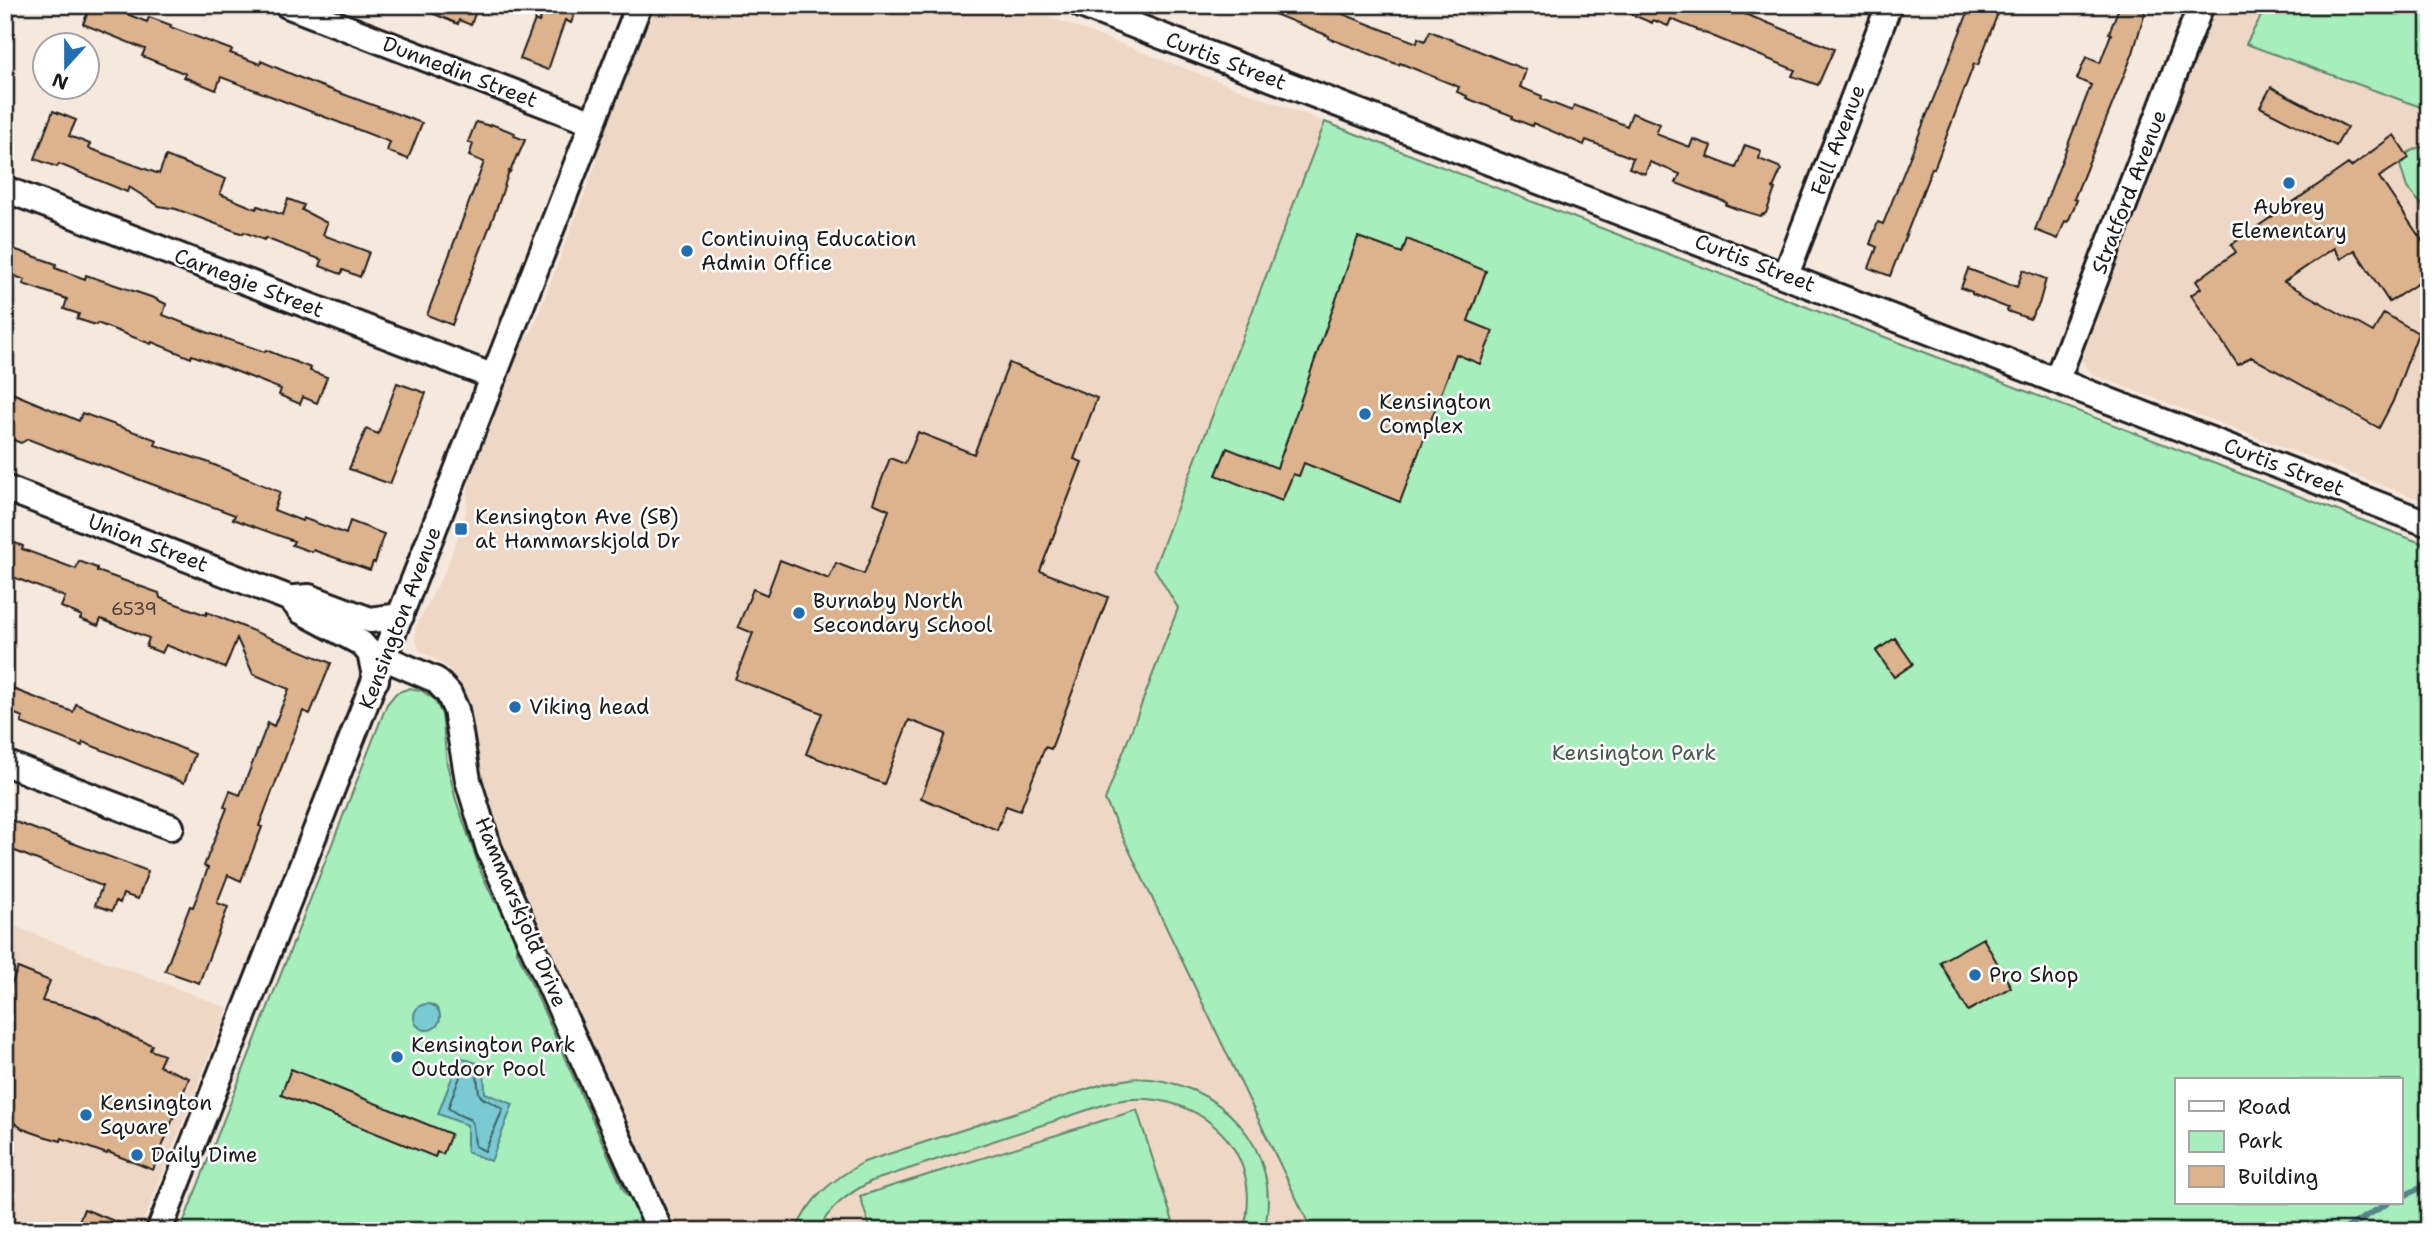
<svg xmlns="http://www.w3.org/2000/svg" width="2434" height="1236" font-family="'Shantell Sans',sans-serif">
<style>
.built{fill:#eed8c5}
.green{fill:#a6eebb;stroke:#61856c;stroke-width:2;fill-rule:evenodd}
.water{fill:#79cad2;stroke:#548489;stroke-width:2}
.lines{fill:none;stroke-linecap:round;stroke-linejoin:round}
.shore{stroke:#416265;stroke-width:2}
.stream{stroke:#548489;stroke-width:6}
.building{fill:#ddb38e;stroke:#1c1c1c;stroke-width:2}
.minor-casing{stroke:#1c1c1c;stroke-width:30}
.minor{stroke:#fff;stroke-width:24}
.poi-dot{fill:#1f6fb2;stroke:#fff;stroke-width:2.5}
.labels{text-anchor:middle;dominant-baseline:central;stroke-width:5;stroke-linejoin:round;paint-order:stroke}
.number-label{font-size:18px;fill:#4c4238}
.street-label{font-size:21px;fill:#1c1c1c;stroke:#fff}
.poi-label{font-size:21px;fill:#1c1c1c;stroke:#fff;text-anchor:start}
.park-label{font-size:21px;fill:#455b4c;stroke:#fff}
</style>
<rect width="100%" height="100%" fill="#f5e8dd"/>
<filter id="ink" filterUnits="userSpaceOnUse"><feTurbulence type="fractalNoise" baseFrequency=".0143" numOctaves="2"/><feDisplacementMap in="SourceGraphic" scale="14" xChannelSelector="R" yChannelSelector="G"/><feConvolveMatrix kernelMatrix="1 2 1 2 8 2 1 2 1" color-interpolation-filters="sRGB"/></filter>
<g filter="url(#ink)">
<path class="built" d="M 656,5 L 1019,5 L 1325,122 L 1154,568 L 1178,608 L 1105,800 L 1312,1231 L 672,1231 L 503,854 L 485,803 L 461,685 L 445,665 L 419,650 L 415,638 L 415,628 L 446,569 L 466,513 L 469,478 L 488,422 L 519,344 L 532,331 L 597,161 L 596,149 L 620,85 Z
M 2217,5 L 2429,5 L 2429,481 L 2421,500 L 2093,375 L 2081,360 Z
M 5,923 L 228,1008 L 140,1231 L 5,1231 Z"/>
<path class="green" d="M 2267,5 L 2429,5 L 2429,110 L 2246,44 Z
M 1325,122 L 2429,546 L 2429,1231 L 1312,1231 L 1105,800 L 1178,608 L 1154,568 ZM 2177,1080 L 2401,1080 L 2401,1203 L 2177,1203 Z
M 2419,147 L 2429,150 L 2429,213 L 2407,188 L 2400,165 L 2409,152 Z
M 410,688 L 422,691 L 434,699 L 442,714 L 447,764 L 456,800 L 481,872 L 495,902 L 501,904 L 518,938 L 516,949 L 626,1195 L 633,1199 L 649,1231 L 180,1231 L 387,704 L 396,693 Z
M 1136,1078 C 1218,1079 1285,1147 1264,1231 L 1243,1231 C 1268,1147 1192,1084 1112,1102 L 872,1181 C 849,1193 829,1207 818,1231 L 796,1231 C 808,1198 834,1179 864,1162 L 1106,1083 Z
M 1137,1110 L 1176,1231 L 871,1231 L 860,1196 Z"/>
<path class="water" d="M414 1017a13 13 0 1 1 26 0a13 13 0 1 1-26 0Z
M 460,1057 L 484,1066 L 485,1093 L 513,1104 L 491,1161 L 467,1152 L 467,1125 L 438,1114 Z"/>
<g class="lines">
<path class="shore" d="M 467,1067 L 477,1072 C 479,1107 479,1092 503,1109 L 485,1151 L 475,1146 C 472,1107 473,1127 448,1108 L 463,1069 Z"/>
<path class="stream" d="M 2401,1197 L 2429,1184
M 2342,1231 L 2388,1203"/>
</g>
<path class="building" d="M 91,5 L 116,5 L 114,9 L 147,22 L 149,17 L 171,25 L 170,27 L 232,50 L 230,53 L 260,64 L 261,61 L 310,82 L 422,123 L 408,159 L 387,151 L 390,142 L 221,77 L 216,90 L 184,77 L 186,74 L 142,56 L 145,49 L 83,24 Z
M 413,5 L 478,5 L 471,25 L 459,20 L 458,24 Z
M 529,5 L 578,5 L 571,23 L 565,20 L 548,70 L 520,59 L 535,20 L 539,22 L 543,12 Z
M 1252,5 L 1320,5 L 1417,43 L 1418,38 L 1425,41 L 1430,31 L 1526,70 L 1520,87 L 1542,96 L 1541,99 L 1572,111 L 1574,105 L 1627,126 L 1632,113 L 1660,124 L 1656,134 L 1690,147 L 1693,139 L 1712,146 L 1708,157 L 1736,168 L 1745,145 L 1759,150 L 1761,151 L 1759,159 L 1779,167 L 1781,170 L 1773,188 L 1775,189 L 1766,213 L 1760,216 L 1737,209 L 1726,205 L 1727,203 L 1723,201 L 1676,183 L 1680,174 L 1650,162 L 1645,174 L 1629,168 L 1633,158 L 1586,140 L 1584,145 L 1533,123 L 1532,126 L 1512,118 L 1513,116 L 1466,98 L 1467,96 L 1457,92 L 1459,87 L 1400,63 L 1399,65 L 1328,38 L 1329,36 Z
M 1609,5 L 1722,5 L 1834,49 L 1818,85 L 1792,76 L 1795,70 L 1671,19 L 1668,26 L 1653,20 L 1652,23 Z
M 1971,5 L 2001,5 L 1978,65 L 1974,64 L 1934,169 L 1932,168 L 1890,276 L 1869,268 L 1877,247 L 1870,244 L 1878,222 L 1883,224 Z
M 2120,5 L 2147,5 L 2133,53 L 2074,199 L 2077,200 L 2068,222 L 2065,221 L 2058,239 L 2035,230 L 2091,85 L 2077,79 L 2086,57 L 2100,63 L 2111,34 L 2109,33 Z
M 2271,87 L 2347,127 L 2336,146 L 2260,107 Z
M 53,111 L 76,120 L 69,136 L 90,144 L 88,148 L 159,174 L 166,156 L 226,179 L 220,194 L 256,209 L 258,206 L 283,215 L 288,199 L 304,205 L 302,210 L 327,223 L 323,235 L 369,252 L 360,277 L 343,270 L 341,274 L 320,266 L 322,260 L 265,238 L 264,240 L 244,232 L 243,234 L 176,209 L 159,206 L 129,187 L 127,192 L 59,164 L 57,167 L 35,159 Z
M 476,122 L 490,126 L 491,124 L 515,133 L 514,136 L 525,140 L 518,156 L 517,155 L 510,172 L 509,171 L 499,202 L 452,325 L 427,315 L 484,162 L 469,156 L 473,144 L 468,142 Z
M 2394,135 L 2409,158 L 2379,177 L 2429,251 L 2429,276 L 2389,302 L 2355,250 L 2341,259 L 2334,248 L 2284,282 L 2373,332 L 2384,313 L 2418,333 L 2393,401 L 2379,428 L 2251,357 L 2238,365 L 2191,295 L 2201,288 L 2196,281 L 2236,252 L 2231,245 L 2348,164 L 2351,167 Z
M 1358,237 L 1402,253 L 1407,239 L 1486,271 L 1468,321 L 1493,331 L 1480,364 L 1456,354 L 1400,502 L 1304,463 L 1299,476 L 1293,474 L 1282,501 L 1216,475 L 1227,448 L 1277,468 Z
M 5,246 L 56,264 L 55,268 L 85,279 L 86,275 L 154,298 L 166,304 L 163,315 L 209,333 L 265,352 L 266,350 L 311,368 L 310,371 L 327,377 L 317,403 L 303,397 L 300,404 L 279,395 L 281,389 L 235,371 L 192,355 L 191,358 L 152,342 L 151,344 L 97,323 L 96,325 L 77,319 L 79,314 L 64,309 L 67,299 L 23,284 L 25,280 L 5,272 Z
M 1968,269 L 2017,287 L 2023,270 L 2046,279 L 2039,304 L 2030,319 L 2007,311 L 2008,308 L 1972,294 L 1972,292 L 1961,288 Z
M 1009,363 L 1097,398 L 1074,459 L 1082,462 L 1040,571 L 1108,597 L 1051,749 L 1045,747 L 1020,811 L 1006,806 L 997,830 L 921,798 L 946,734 L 909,720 L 884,784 L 806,754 L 822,713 L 735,679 L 753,633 L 738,627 L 753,589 L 767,595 L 780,560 L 829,579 L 836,563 L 864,574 L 889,510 L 873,503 L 890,458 L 905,464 L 918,432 L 974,454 Z
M 397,383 L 426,393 L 390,484 L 349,469 L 366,429 L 378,434 Z
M 5,390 L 79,421 L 82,413 L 157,440 L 155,445 L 207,462 L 280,492 L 274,510 L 302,521 L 303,518 L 346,534 L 350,521 L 384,534 L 375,563 L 373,562 L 370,570 L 313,550 L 312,552 L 292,545 L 294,541 L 233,519 L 235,515 L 60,450 L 59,451 L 28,439 L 21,443 L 5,437 Z
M 5,539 L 23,546 L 22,549 L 76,569 L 79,561 L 97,568 L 97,571 L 159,593 L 160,598 L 206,615 L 207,612 L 331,663 L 310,714 L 303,711 L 259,826 L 262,827 L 241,881 L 228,875 L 217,903 L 228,907 L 199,983 L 165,971 L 190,906 L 193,907 L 208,868 L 204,866 L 227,808 L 224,807 L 230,791 L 240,795 L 268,723 L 274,726 L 289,689 L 253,674 L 237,638 L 225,668 L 166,645 L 162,653 L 146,647 L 149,638 L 101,619 L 98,626 L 80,619 L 82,616 L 61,607 L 65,597 L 5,574 Z
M 1895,638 L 1913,664 L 1894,677 L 1876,651 Z
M 5,686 L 73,712 L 76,704 L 195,754 L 184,783 L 83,742 L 82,746 L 21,723 L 23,717 L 5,710 Z
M 5,818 L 148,871 L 138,899 L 123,894 L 120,903 L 116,901 L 112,911 L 95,905 L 102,886 L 5,847 Z
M 1983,938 L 2011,987 L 1968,1011 L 1940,962 Z
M 18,968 L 50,981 L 42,1001 L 77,1009 L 102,1019 L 130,1036 L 152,1045 L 150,1050 L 164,1055 L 159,1066 L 189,1078 L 153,1170 L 108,1152 L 107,1154 L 62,1138 L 61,1141 L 43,1136 L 23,1129 L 5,1116 L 5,999 Z
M 291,1069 L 451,1134 L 443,1154 L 437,1152 L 435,1157 L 281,1095 Z
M 84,1209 L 137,1230 L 137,1231 L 75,1231 Z"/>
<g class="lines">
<defs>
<path id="minor" d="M 287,5 L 593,123
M 1081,5 L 2429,524
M 5,189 L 494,377
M 1786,275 L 1889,5
M 2057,379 L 2201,5
M 5,488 L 291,599 L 301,611 L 361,643 L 370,653 L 376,680
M 295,598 L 309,597 L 370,620 L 401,616
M 385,658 L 436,680 L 449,694 L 456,710 L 468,780 L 489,849 L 660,1231
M 5,763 L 171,827
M 159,1231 L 639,5"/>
</defs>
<use href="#minor" class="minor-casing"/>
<use href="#minor" class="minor"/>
</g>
</g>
<g class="poi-dot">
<circle cx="2289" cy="183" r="7"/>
<circle cx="687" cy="251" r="7"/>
<circle cx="1365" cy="414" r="7"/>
<rect x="454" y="522" width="14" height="14" rx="3.5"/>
<circle cx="799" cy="613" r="7"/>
<circle cx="515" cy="707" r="7"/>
<circle cx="1975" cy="975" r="7"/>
<circle cx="397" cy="1057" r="7"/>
<circle cx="86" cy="1115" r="7"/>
<circle cx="137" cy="1155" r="7"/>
</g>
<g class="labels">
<g class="number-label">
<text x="134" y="609">6539</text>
</g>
<g class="street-label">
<text transform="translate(1226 61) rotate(21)">Curtis Street</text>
<text transform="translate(460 72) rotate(21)">Dunnedin Street</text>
<text transform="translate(1838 140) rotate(-69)">Fell Avenue</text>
<text transform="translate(2129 192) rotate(-69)">Stratford Avenue</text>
<text transform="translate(1755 263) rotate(21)">Curtis Street</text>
<text transform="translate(249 283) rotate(21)">Carnegie Street</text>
<text transform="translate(2284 467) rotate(21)">Curtis Street</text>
<text transform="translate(148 543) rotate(21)">Union Street</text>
<text transform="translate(400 618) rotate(-69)">Kensington Avenue</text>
<text transform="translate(521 912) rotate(67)">Hammarskjold Drive</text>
</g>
<g class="poi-label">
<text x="2289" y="207" text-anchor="middle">Aubrey<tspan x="2289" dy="24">Elementary</tspan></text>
<text x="701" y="239">Continuing Education<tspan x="701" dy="24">Admin Office</tspan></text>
<text x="1379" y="402">Kensington<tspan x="1379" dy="24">Complex</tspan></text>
<text x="475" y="517">Kensington Ave (SB)<tspan x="475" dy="24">at Hammarskjold Dr</tspan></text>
<text x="813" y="601">Burnaby North<tspan x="813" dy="24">Secondary School</tspan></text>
<text x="529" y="707">Viking head</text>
<text x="1989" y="975">Pro Shop</text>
<text x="411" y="1045">Kensington Park<tspan x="411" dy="24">Outdoor Pool</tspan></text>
<text x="100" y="1103">Kensington<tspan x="100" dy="24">Square</tspan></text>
<text x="151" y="1155">Daily Dime</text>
</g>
<g class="park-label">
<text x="1634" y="753">Kensington Park</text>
</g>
</g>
<rect width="2434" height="1236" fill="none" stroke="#fff" stroke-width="28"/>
<rect x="14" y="14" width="2406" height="1208" fill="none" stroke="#1c1c1c" stroke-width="2.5" filter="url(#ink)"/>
<rect x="2175" y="1078" width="228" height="126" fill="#ffffff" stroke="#a4a4a4" stroke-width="2"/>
<rect x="2189" y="1101" width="35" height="10" fill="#ffffff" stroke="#a4a4a4" stroke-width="2"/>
<text x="2238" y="1114" font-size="21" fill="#1c1c1c">Road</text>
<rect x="2189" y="1131" width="35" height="21" fill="#a6eebb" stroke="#a4a4a4" stroke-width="2"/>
<text x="2238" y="1148" font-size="21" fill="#1c1c1c">Park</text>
<rect x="2189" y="1166" width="35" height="21" fill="#ddb38e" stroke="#a4a4a4" stroke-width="2"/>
<text x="2238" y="1184" font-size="21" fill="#1c1c1c">Building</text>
<g transform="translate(66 66) rotate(201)"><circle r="33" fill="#ffffff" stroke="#a4a4a4" stroke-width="2"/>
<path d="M0-5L12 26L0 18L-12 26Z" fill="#1f6fb2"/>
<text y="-10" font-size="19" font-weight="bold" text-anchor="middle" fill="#1c1c1c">N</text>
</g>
</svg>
